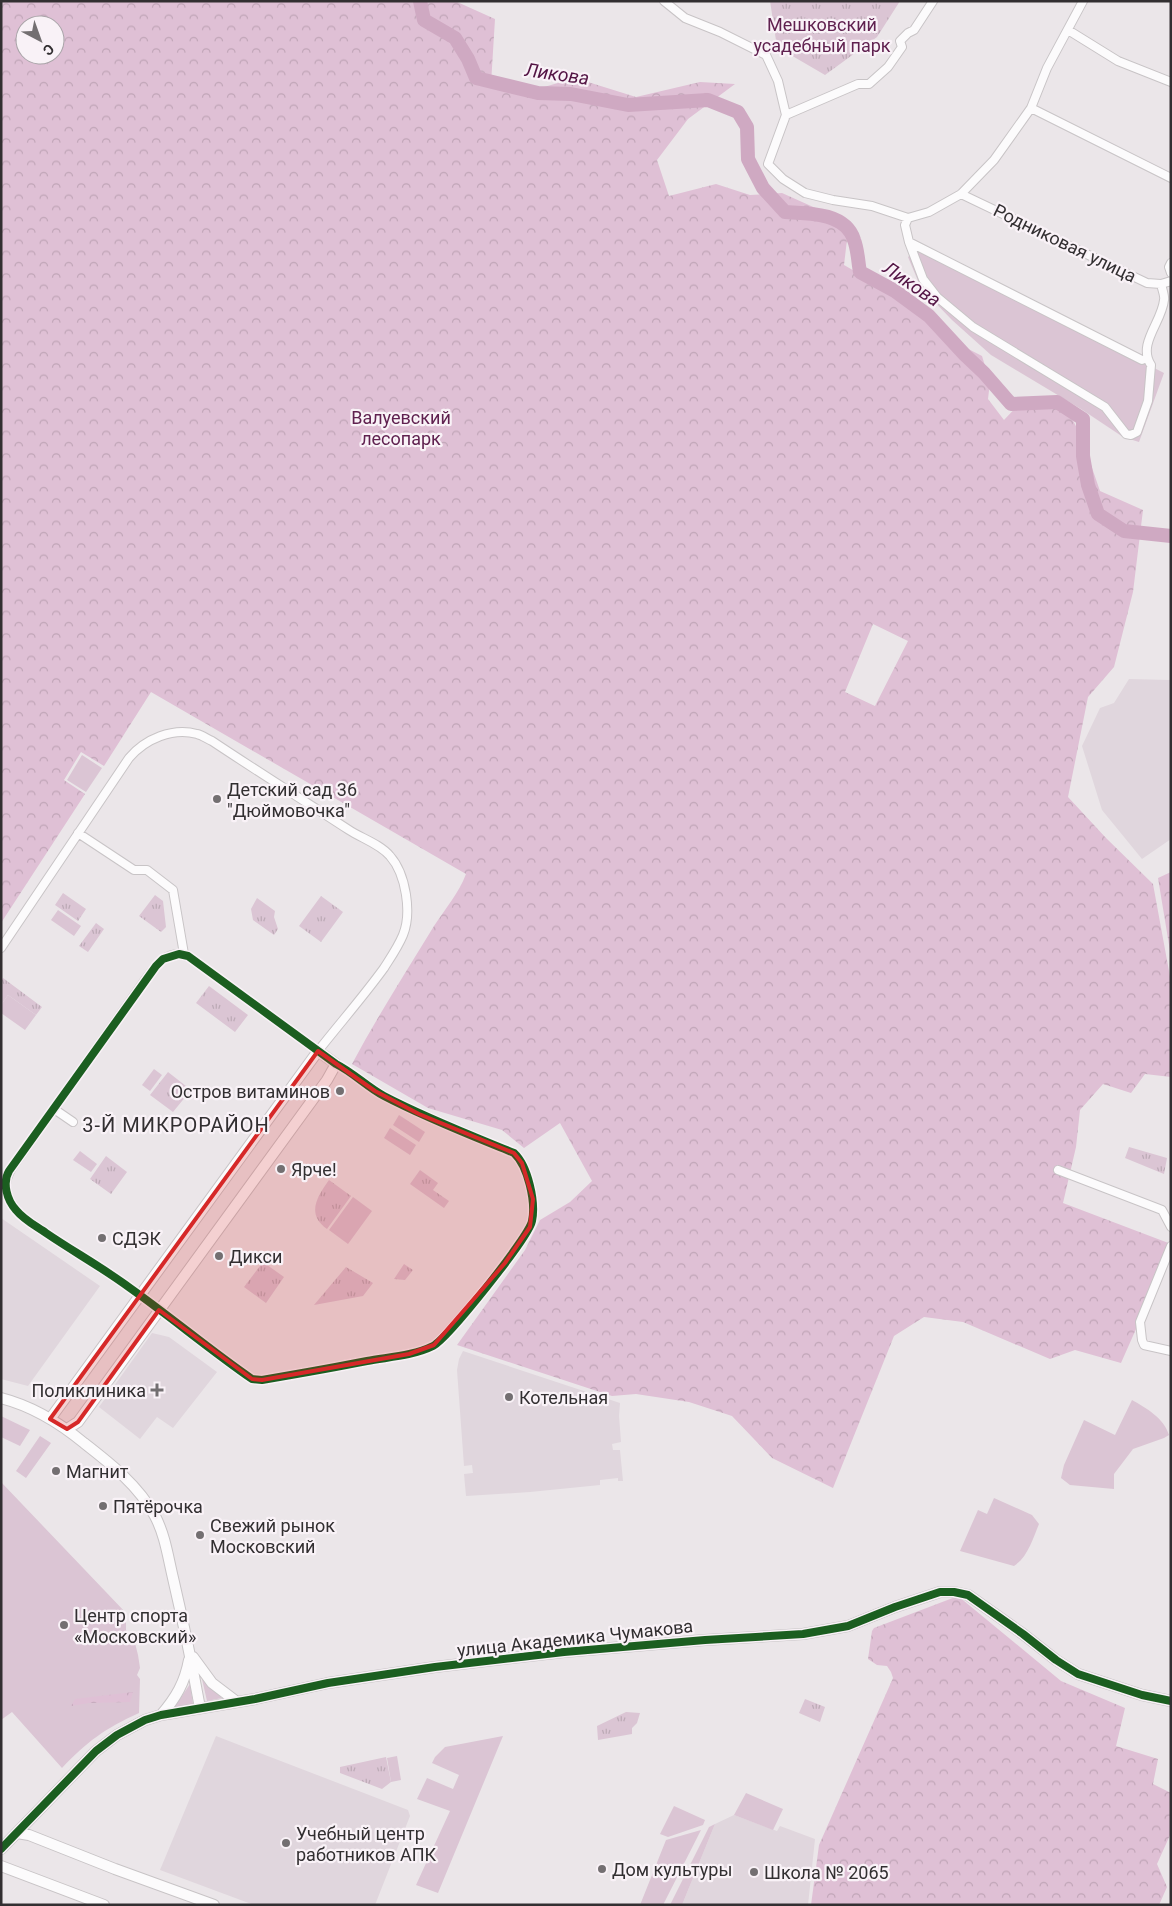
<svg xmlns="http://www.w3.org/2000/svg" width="1172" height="1906" font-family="Roboto,sans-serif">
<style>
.built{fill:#e0d6dd}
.green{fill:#dbc5d4}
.forest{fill:url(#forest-crowns);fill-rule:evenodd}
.park{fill:url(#park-tufts)}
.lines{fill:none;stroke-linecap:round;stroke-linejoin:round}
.river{stroke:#cfa9c2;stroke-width:14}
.street-casing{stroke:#c8c4c6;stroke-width:10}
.secondary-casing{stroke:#c8c4c6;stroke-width:12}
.street{stroke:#fcfbfc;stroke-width:8}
.secondary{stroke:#fcfbfc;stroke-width:10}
.cycleway-casing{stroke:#f9f2f7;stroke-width:11}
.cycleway{stroke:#1b5e20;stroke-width:8}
.marked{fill:#d62828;fill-opacity:0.2;stroke:#d62828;stroke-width:4;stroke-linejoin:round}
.poi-dot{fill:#736f71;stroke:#f9f2f7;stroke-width:2}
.labels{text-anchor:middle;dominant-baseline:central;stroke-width:4.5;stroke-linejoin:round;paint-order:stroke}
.park-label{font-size:18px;fill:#602150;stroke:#f9f2f7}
.street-label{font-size:18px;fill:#322f31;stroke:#f9f2f7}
.poi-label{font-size:18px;fill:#322f31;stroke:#f9f2f7;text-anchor:start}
.water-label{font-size:19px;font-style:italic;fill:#531444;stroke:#f9f2f7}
.quarter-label{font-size:20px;letter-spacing:1px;fill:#322f31;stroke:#f9f2f7}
</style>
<defs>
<pattern id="forest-crowns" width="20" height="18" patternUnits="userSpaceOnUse" patternTransform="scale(1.25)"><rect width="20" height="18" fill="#dfc0d5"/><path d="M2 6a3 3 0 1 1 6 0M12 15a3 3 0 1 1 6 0" fill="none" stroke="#c0a5b7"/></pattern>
<pattern id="park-tufts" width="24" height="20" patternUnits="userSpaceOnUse" patternTransform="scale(1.25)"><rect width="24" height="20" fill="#dbc5d4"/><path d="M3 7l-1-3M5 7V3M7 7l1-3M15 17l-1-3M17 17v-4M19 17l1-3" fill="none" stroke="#bcaab6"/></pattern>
</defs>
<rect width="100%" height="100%" fill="#ebe6e9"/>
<path class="built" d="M 1129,679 L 1170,680 L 1171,684 L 1171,839 L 1142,859 L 1102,810 L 1082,746 L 1100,708 L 1114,703 Z
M 1,1218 L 100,1286 L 28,1386 L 1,1379 Z
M 152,1333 L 169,1337 L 217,1372 L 173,1428 L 157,1417 L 140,1439 L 99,1407 Z
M 463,1351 L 620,1403 L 619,1416 L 621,1442 L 612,1444 L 613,1450 L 620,1450 L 623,1481 L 618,1481 L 618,1478 L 600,1480 L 600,1485 L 530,1492 L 466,1496 L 464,1474 L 473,1473 L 472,1465 L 464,1466 L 457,1370 L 459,1359 Z
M 216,1736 L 408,1810 L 410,1816 L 375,1905 L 254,1905 L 160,1870 Z
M 734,1815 L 777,1831 L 780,1826 L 815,1839 L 808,1905 L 682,1905 L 715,1824 Z"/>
<path class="green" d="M 918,247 L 1164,373 L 1139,442 L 1123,437 L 1081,409 L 991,355 L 952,320 L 921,288 L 908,257 Z
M 82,755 L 102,768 L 86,792 L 67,780 Z
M 58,910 L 81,926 L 74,936 L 51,920 Z
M 8,995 L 36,1015 L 25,1030 L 1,1013 L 1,1005 Z
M 154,1069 L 162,1075 L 150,1091 L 142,1085 Z
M 399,1115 L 425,1132 L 419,1142 L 393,1125 Z
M 390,1128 L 416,1145 L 410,1155 L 384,1138 Z
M 80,1151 L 97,1164 L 91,1172 L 73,1160 Z
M 353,1197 L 372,1211 L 348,1244 L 329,1230 Z
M 1132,1400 C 1146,1408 1164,1418 1169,1435 L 1164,1438 L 1133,1449 L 1114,1474 L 1114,1489 L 1070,1485 L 1061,1478 L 1064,1465 L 1084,1420 L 1115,1435 Z
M 1,1416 L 30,1430 L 20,1446 L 1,1437 Z
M 40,1436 L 51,1443 L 26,1478 L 16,1471 Z
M 1,1482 L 126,1613 L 126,1630 L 135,1643 L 138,1655 L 140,1668 L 137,1675 L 140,1679 L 139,1713 C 104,1729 88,1741 62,1768 L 12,1712 L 1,1720 Z
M 994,1498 L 1032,1515 L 1039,1524 C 1033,1538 1028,1557 1014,1566 L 960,1551 L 978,1510 L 987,1514 Z
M 202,1679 L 222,1698 L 207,1701 Z
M 190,1684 L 193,1704 L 174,1708 Z
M 503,1736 L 438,1893 L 416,1885 L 450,1811 L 417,1799 L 427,1778 L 453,1789 L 459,1775 L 432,1763 L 435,1757 L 445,1747 Z
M 397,1756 L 401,1780 L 391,1782 L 387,1758 Z
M 746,1793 L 783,1809 L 773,1830 L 734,1815 Z
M 674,1806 L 705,1820 L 703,1825 L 668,1837 L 660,1834 Z
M 715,1824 L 682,1905 L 670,1905 L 709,1827 Z
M 701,1830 L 663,1905 L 640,1905 L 666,1840 Z"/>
<path class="forest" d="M 1,1 L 455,1 L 495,19 L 491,84 L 527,92 L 575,78 L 636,97 L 700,82 L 735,84 L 688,119 L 657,160 L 669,196 L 716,184 L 750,195 L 782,193 L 849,223 L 844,265 L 908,302 L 947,338 L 982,356 L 990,382 L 988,399 L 1004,420 L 1024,399 L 1063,401 L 1081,436 L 1100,491 L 1143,510 L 1133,592 L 1114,667 L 1088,697 L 1068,797 L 1106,838 L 1153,884 L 1171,982 L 1171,1077 L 1145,1074 L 1131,1093 L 1103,1084 L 1080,1110 L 1076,1147 L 1063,1203 L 1171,1244 L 1171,1250 L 1121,1363 L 1075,1350 L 1050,1359 L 963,1322 L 924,1317 L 894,1336 L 833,1488 L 772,1458 L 732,1416 L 689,1402 L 636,1394 L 612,1396 L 457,1345 L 525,1250 L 540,1220 L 570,1202 L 592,1181 L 560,1123 L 524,1148 L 502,1130 L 428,1108 L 352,1064 C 377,1017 406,972 434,926 C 445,909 459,893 466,874 L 151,692 L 104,766 L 81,752 L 64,780 L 85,794 L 1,923 ZM 25,25 L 55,25 L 55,55 L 25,55 ZM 873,624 L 908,641 L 875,706 L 845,692 Z
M 1171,872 L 1171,957 L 1158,878 Z
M 958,1596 L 1061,1681 L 1125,1708 L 1116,1746 L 1158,1759 L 1153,1784 L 1171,1793 L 1171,1833 L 1157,1864 L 1167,1887 L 1159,1905 L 811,1905 L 819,1845 L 893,1678 L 891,1672 L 887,1666 L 877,1665 L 868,1659 L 872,1631 L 874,1628 Z
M 133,1692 L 130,1702 L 89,1703 L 71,1706 L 75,1699 Z"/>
<path class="park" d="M 770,1 L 900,1 L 877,37 L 825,75 L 777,47 Z
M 63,893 L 86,909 L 78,921 L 55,905 Z
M 155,895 L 163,901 L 166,927 L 161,932 L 139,916 Z
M 321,896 L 343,912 L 321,942 L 299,926 Z
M 257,898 L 275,911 L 274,917 L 278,929 L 274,935 L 253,920 L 251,909 Z
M 96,923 L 104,929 L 88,952 L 79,946 Z
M 3,978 L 42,1007 L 36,1015 L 8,995 L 1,1005 L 1,981 Z
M 209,986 L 248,1015 L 235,1032 L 196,1003 Z
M 168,1072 L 191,1090 L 173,1112 L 150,1095 Z
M 1129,1147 L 1167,1158 L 1164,1174 L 1125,1158 Z
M 106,1156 L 127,1172 L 111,1194 L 90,1179 Z
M 420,1170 L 438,1183 L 433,1190 L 449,1201 L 444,1208 L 410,1184 Z
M 329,1180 L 351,1196 L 327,1229 C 306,1214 317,1197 329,1180 Z
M 263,1262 L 284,1277 L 266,1303 L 244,1287 Z
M 404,1264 L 413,1270 L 405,1280 L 394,1279 Z
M 346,1267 L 373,1283 L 363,1296 L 314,1305 Z
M 805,1699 L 825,1707 L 820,1722 L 799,1713 Z
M 626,1712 L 640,1713 L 637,1723 L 632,1728 L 632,1734 L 598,1740 L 597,1726 Z
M 386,1757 L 391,1782 L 382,1789 L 340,1773 L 340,1767 Z"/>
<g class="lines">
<path class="river" d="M 420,1 L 424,20 L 455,38 L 468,59 L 476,78 L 538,93 L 571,94 L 628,105 L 708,100 L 738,112 L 747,127 L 748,159 L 763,188 L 785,212 C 809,213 846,213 854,240 C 858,250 858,262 860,272 L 895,291 L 929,316 L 965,355 L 984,373 L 1011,404 L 1057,402 L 1083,419 L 1083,456 L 1088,485 L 1098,514 L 1124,531 L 1171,536"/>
<defs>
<path id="street" d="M 664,1 L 685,18 L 720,32 L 766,55 L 778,81 L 786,115 L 768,164 L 783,179 L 805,193 L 833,200 L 872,206 L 908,218 L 929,212 L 961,194 L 994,160 L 1031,108 L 1047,68 L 1083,1
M 1068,30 L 1118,61 L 1171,82
M 1031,108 L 1171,178
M 786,115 L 858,84 L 869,84 L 888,67 L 902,47 L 900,41 L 908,33 L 914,30 L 933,1
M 961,194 L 1147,283 L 1161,284 L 1171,281
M 908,218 L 905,225 L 909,242 L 1142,360 L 1146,358
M 909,242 L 923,279 L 937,297 L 973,327 L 1105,407 L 1126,434 L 1131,435 L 1137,432 L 1148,401 L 1151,365 C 1137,344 1162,322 1164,300 C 1165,296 1162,289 1161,284
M 1171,263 L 1169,267 L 1171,273
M 78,833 L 134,870 L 147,870 L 173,890 L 184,954
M 1,948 L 129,758 C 145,739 173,727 197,734 C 202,735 207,739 212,741 C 257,771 303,800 349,830 C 361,838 380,844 390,856 C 406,874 412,913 403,935 C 398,947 391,957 384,968 C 363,997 340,1023 318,1051 L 188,956 C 168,948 155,966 145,980 L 16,1162 C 4,1178 2,1190 14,1207 C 21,1218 34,1224 43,1231 C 72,1251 102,1268 130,1288 C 171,1317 210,1350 252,1379 L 262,1380 C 297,1374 332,1368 367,1361 C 388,1357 413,1356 433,1346 C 448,1338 529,1237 532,1221 C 536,1202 528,1166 514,1153 C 470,1135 426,1118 384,1096 C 367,1087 354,1073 336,1064
M 54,1109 L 73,1122
M 1058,1170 L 1162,1210 L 1171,1227
M 1171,1246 L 1140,1322 L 1142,1340 L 1144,1345 L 1171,1351"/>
<path id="secondary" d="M 1,1398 C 32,1406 60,1423 84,1443 C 111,1464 138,1485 155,1516 C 165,1535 168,1557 173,1578 C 183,1621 192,1664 200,1708
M 50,1419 L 318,1051 L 336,1064 L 327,1080 L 78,1422 L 67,1429
M 193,1657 L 212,1683 L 237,1702
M 161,1715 C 176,1698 185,1682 189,1660
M 17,1833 L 29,1835 L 115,1869 L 214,1905
M 1,1849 L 96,1751 L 117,1735 L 145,1720 L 161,1715 L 255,1699 L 328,1683 L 435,1667 L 564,1652 L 705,1640 L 803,1634 L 848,1626 L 895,1607 L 940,1592 L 954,1592 L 968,1595 L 1023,1634 L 1056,1660 L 1078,1674 L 1142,1695 L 1171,1701
M 1,1866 L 104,1905"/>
</defs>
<use href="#street" class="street-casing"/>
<use href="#secondary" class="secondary-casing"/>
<use href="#street" class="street"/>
<use href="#secondary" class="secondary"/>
<defs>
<path id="cycleway" d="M 179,954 L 188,956 L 336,1064 C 354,1073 367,1087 384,1096 C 426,1118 470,1135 514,1153 C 528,1166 536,1202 532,1221 C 529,1237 448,1338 433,1346 C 413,1356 388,1357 367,1361 C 332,1368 297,1374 262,1380 L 252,1379 C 210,1350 171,1317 130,1288 C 103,1268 74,1252 46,1233 C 36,1226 24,1220 16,1210 C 7,1200 2,1183 9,1171 L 156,966 L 163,959 Z
M 1,1849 L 96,1751 L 117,1735 L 145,1720 L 161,1715 L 255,1699 L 328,1683 L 435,1667 L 564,1652 L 705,1640 L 803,1634 L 848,1626 L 895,1607 L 940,1592 L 954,1592 L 968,1595 L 1023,1634 L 1056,1660 L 1078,1674 L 1142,1695 L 1171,1701"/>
</defs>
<use href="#cycleway" class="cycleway-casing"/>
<use href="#cycleway" class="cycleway"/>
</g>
<path class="marked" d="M 318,1051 L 375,1091 L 419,1114 L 514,1153 L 522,1163 L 533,1199 L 530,1227 L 505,1263 L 434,1345 L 409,1354 L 262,1380 L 252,1379 L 159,1310 L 78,1422 L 67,1429 L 50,1419 Z"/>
<g class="poi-dot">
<circle cx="217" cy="799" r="5"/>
<circle cx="340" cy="1091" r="5"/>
<circle cx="281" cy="1169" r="5"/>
<circle cx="102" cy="1238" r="5"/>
<circle cx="219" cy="1256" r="5"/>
<path d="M154.5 1382.5h5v5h5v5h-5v5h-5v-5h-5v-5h5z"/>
<circle cx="509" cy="1397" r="5"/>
<circle cx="56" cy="1471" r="5"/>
<circle cx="103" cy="1506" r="5"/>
<circle cx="200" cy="1535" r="5"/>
<circle cx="64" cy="1625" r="5"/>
<circle cx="286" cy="1843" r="5"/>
<circle cx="602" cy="1869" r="5"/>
<circle cx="754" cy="1872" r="5"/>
</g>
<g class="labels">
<g class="park-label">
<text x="822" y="24">Мешковский<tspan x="822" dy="21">усадебный парк</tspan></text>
<text x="401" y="417">Валуевский<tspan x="401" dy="21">лесопарк</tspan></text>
</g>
<g class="street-label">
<text transform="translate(1065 243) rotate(26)">Родниковая улица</text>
<text transform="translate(575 1638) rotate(-6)">улица Академика Чумакова</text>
</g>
<g class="poi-label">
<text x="227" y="789">Детский сад 36<tspan x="227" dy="21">"Дюймовочка"</tspan></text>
<text x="330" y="1091" text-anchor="end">Остров витаминов</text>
<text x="291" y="1169">Ярче!</text>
<text x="112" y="1238">СДЭК</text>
<text x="229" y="1256">Дикси</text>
<text x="146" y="1390" text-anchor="end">Поликлиника</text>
<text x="519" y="1397">Котельная</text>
<text x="66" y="1471">Магнит</text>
<text x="113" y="1506">Пятёрочка</text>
<text x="210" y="1525">Свежий рынок<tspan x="210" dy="21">Московский</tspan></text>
<text x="74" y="1615">Центр спорта<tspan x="74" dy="21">«Московский»</tspan></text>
<text x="296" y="1833">Учебный центр<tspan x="296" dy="21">работников АПК</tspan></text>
<text x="612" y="1869">Дом культуры</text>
<text x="764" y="1872">Школа № 2065</text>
</g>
<g class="water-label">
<text transform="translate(557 74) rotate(8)">Ликова</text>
<text transform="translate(912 284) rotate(34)">Ликова</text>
</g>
<g class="quarter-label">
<text x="176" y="1125">3-Й МИКРОРАЙОН</text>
</g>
</g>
<rect width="1172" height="1906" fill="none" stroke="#322f31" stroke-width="5"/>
<g transform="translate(40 40) rotate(139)"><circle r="24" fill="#f9f2f7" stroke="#a9a4a8"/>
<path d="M0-4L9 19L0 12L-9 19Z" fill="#736f71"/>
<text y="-8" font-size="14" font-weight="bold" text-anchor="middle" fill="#322f31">С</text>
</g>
</svg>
